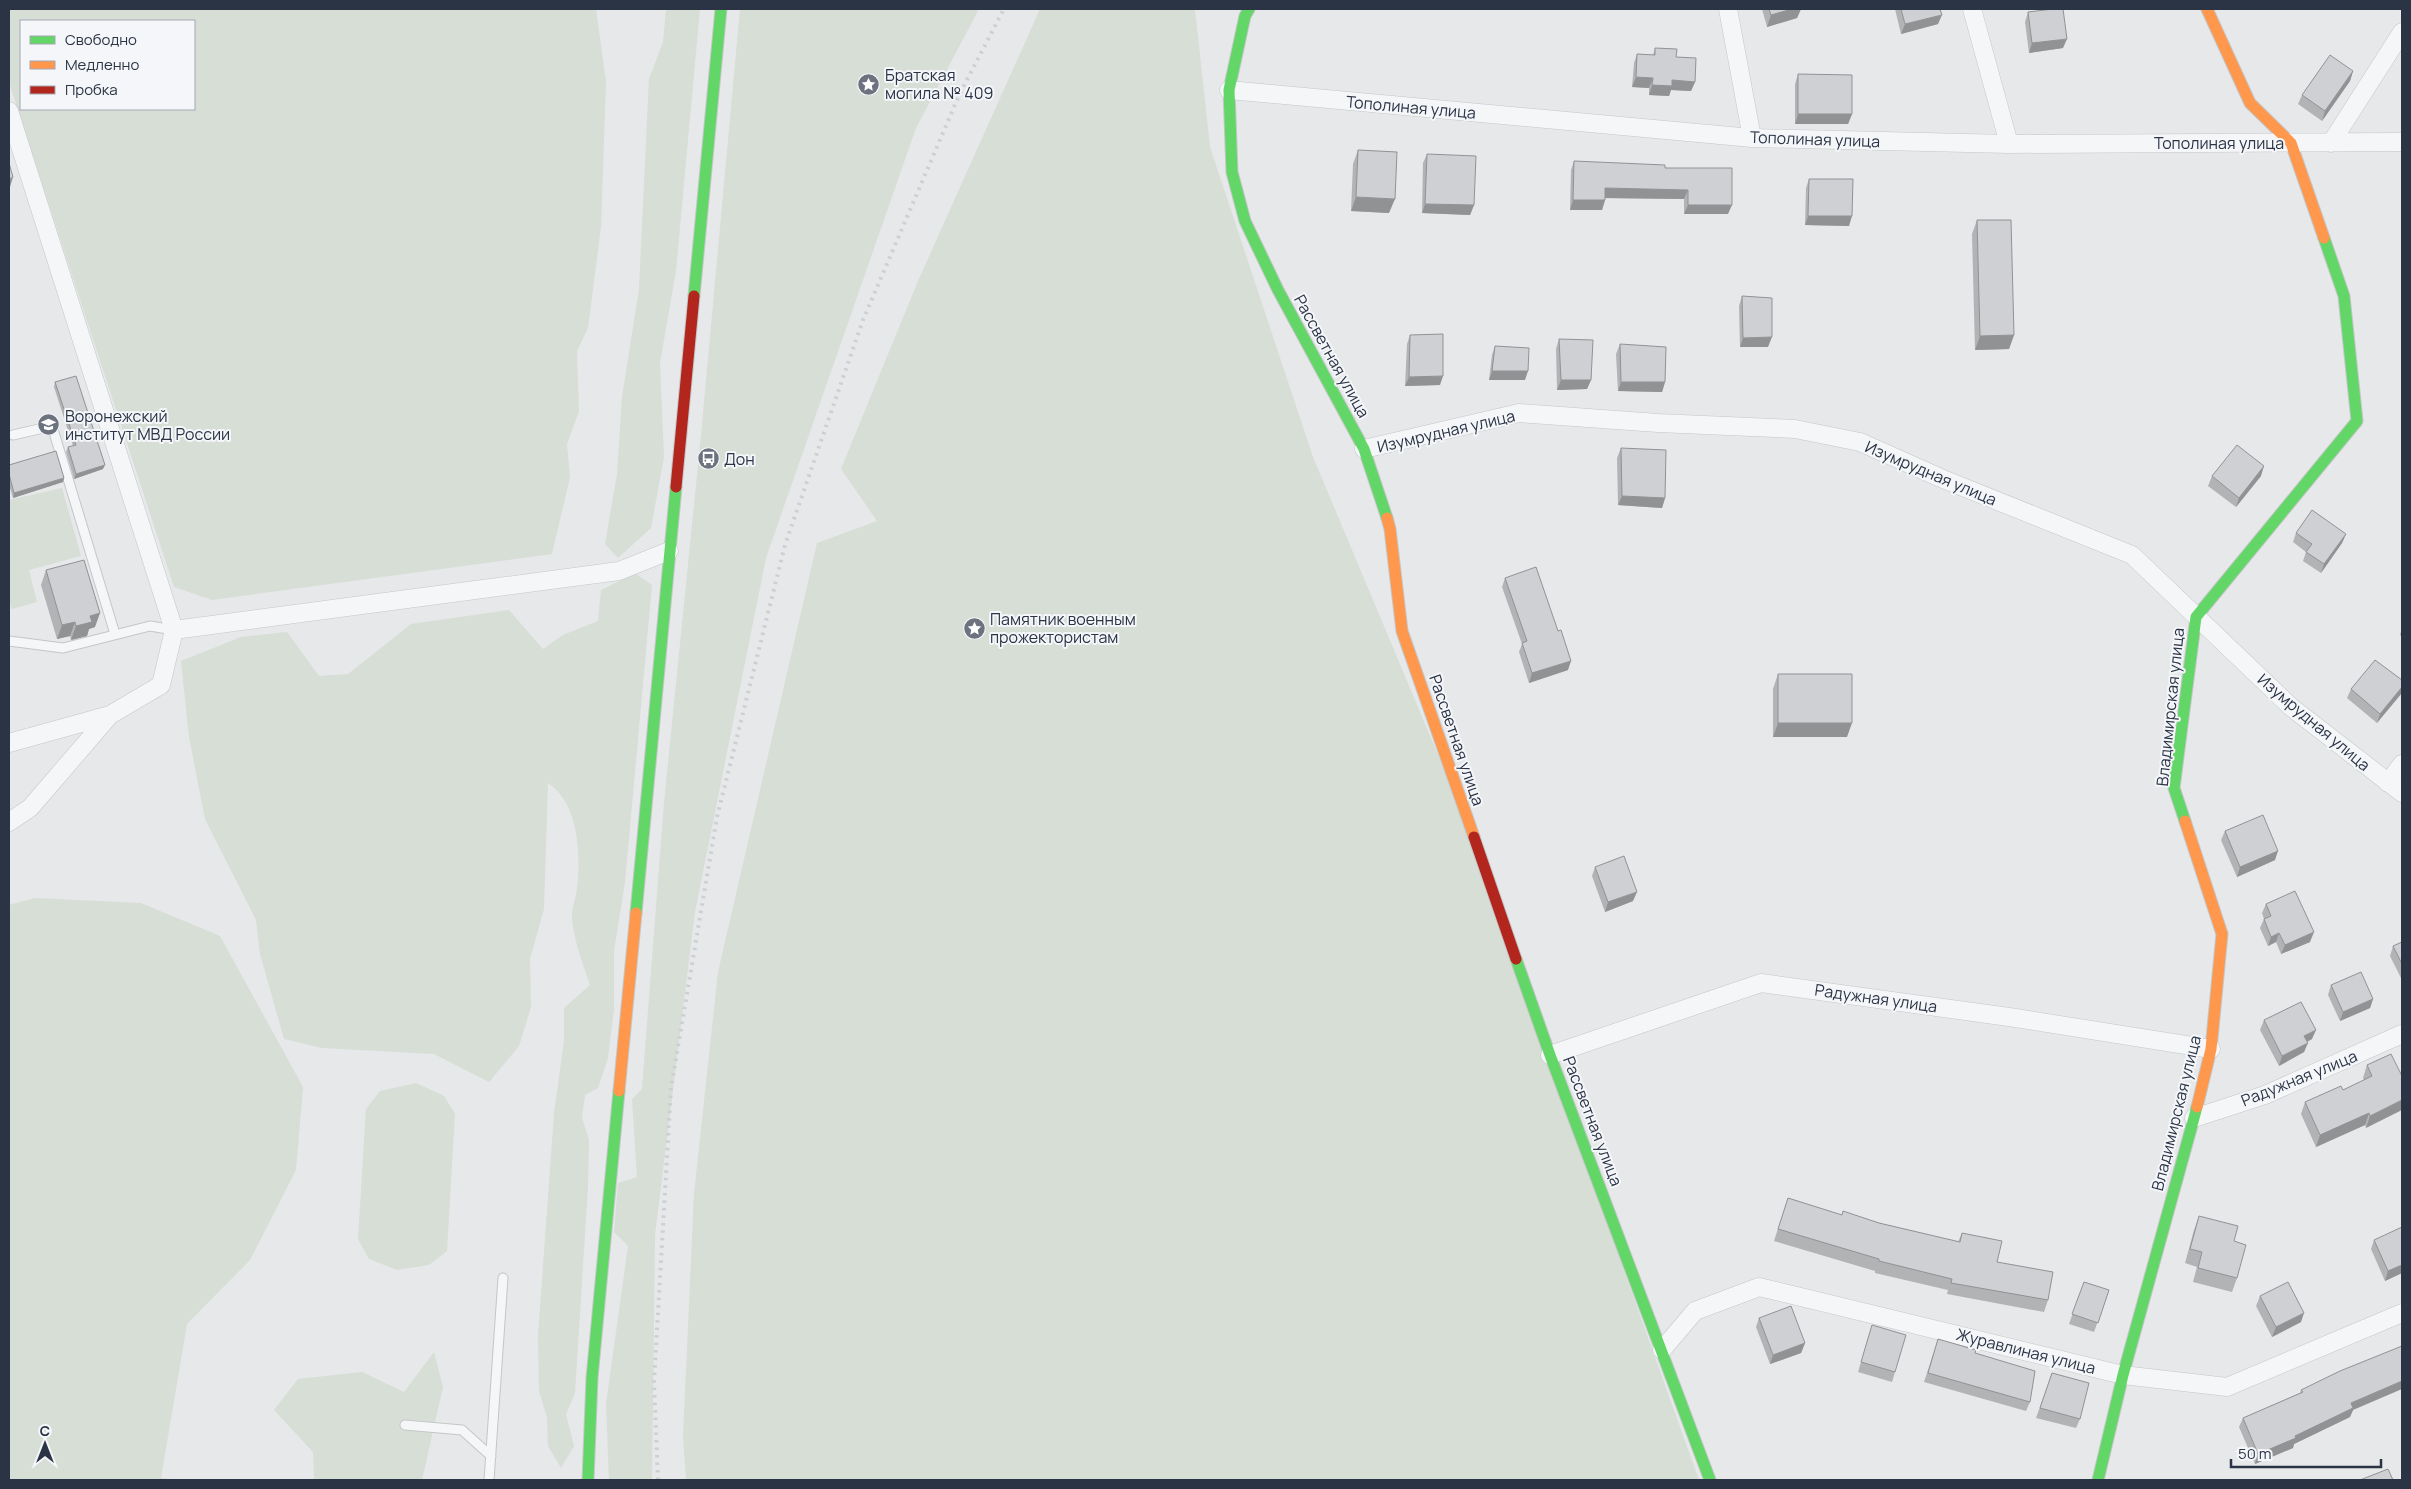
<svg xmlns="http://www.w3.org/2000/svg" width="2411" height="1489" font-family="Manrope,sans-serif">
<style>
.green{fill:#d6ded6;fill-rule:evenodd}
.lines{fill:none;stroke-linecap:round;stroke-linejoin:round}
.lane-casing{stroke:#c4c6c8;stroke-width:11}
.street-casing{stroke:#c4c6c8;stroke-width:19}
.fast-casing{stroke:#c4c6c8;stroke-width:13}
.slow-casing{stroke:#c4c6c8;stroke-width:13}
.jam-casing{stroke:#c4c6c8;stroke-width:13}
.lane{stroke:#f5f6f7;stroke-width:9}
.street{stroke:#f5f6f7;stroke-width:18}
.fast{stroke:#63d668;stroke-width:11}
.slow{stroke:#ff974d;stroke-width:11}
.jam{stroke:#b3261e;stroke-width:11}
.rail{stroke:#cecfd2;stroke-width:4;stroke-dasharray:2.5 5;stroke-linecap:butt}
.wall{fill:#b1b3b5}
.shaded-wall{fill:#909294}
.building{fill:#ced0d3;stroke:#909294}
.labels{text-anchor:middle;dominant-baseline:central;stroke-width:4;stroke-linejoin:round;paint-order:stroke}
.poi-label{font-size:16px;fill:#2b3445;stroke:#f4f6f9;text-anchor:start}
.street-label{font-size:16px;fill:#2b3445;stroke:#f4f6f9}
</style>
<rect width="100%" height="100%" fill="#e6e8ea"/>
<path class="green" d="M 9,9 L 596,9 L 606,82 L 601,227 L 588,328 L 577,351 L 579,411 L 567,444 L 570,477 L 552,554 L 212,600 L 174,587 L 9,82 ZM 194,21 L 194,109 L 21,109 L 21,21 Z
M 666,9 L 700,9 L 676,271 L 660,363 L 664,457 L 651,528 L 618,558 L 605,544 L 617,474 L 622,397 L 639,289 L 649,79 L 663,42 Z
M 740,9 L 979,9 L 916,128 L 766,558 L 695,912 L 655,1235 L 652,1480 L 609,1480 L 606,1404 L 628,1246 L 614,1232 L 618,1183 L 637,1177 L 632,1099 L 642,1089 L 664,803 L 701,435 Z
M 1040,9 L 1195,9 L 1210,147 L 1313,457 L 1449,781 L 1699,1480 L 686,1480 L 683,1436 L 694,1194 L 718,972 L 817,543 L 877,521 L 841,469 L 918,281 Z
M 62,488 L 81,556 L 29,570 L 37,602 L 12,609 L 9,601 L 9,500 Z
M 635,573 L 652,585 L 625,882 L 614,951 L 614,1009 L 608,1058 L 598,1088 L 585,1095 L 582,1118 L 589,1140 L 588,1186 L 575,1393 L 566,1414 L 574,1446 L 561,1468 L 548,1446 L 547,1417 L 539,1391 L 538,1336 L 554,1113 L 564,1041 L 564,1008 L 590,985 C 583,964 574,941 572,919 C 571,909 576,898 577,889 C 581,854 579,804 548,783 L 544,909 L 530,959 L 531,1007 L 519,1046 L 489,1082 L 434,1054 L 322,1048 L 284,1039 L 260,954 L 256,920 L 205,819 L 189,737 L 181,661 L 241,637 L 287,632 L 319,676 L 348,674 L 411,624 L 509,610 L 543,649 L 563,635 L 598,621 L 601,590 Z
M 35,898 L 141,903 L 220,936 L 303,1087 L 296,1170 L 250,1260 L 187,1324 L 161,1478 L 179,1480 L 9,1480 L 9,905 Z
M 416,1083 L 444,1096 L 455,1114 L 447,1251 L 429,1265 L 397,1270 L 369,1259 L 358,1239 L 366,1109 L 380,1091 Z
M 434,1352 L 443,1387 L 422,1480 L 314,1480 L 313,1452 L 274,1410 L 298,1379 L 362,1372 L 404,1392 Z"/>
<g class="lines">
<defs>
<path id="lane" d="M 13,435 L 52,426 L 115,634
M 9,641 L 63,648 L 150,626 L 174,630
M 405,1425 L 462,1430 L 491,1456
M 489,1480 L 503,1278"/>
<path id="street" d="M 1728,9 L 1752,138
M 1972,9 L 2009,144
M 1229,90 L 1752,138 L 2009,144 L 2402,142
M 9,111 L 174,630 L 161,685 L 110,715 L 9,743
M 2331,143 L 2402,32
M 1364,449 L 1519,413 L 1658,423 L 1795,429 L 1860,442 L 1943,479 L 2132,555 L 2291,707 L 2402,793
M 174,630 L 619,571 L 669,551
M 2388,783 L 2402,764
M 9,822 L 30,808 L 110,715
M 1550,1055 L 1761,983 L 2009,1017 L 2211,1049
M 2194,1118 L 2265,1095 L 2402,1034
M 1662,1350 L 1695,1311 L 1759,1287 L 2123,1375 L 2227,1387 L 2402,1313"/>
<path id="fast" d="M 1249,9 L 1245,16 L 1229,90 L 1232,172 L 1245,221 L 1278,290 L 1364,449 L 1387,518
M 694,296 L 721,9
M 2185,821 L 2174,788 L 2196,617 L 2357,421 L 2344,296 L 2324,238
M 636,913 L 676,487
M 1516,959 L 1550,1055 L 1710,1480
M 588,1480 L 592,1378 L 619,1091
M 2098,1480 L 2123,1375 L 2197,1107"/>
<path id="slow" d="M 2207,9 L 2250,103 L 2291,143 L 2324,238
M 1387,518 L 1390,529 L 1402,631 L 1474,837
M 2185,821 L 2222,934 L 2211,1049 L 2197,1107
M 619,1091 L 636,913"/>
<path id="jam" d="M 676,487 L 694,296
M 1474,837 L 1516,959"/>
</defs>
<use href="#lane" class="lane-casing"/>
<use href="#street" class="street-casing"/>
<use href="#fast" class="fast-casing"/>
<use href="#slow" class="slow-casing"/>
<use href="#jam" class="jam-casing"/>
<use href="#lane" class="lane"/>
<use href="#street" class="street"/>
<use href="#fast" class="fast"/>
<use href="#slow" class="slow"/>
<use href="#jam" class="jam"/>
<path class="rail" d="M 658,1480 L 654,1382 L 671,1088 L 717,817 L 785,545 L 863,320 L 960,93 L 1004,9"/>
</g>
<path class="wall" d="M 1762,9 L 1801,9 L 1797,18 L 1767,27 Z
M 1895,9 L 1940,9 L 1938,24 L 1901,34 Z
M 2028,12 L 2063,48 L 2029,53 L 2025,22 Z
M 1655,48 L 1676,57 L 1695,82 L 1691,91 L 1671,90 L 1669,96 L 1649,95 L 1649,88 L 1632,87 L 1634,63 L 1637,54 L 1653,55 Z
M 2353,71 L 2350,81 L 2322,121 L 2298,104 L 2302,95 Z
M 1798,74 L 1852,114 L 1848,124 L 1795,124 L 1795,84 Z
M 1358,150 L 1389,213 L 1351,211 L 1353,164 Z
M 1427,154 L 1474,205 L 1470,215 L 1422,213 L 1423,163 Z
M 1574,161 L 1665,168 L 1728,214 L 1684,214 L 1684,199 L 1605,198 L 1605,200 L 1602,210 L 1570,210 L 1571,170 Z
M 1809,179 L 1849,226 L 1805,225 L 1806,188 Z
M 1977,220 L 2014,335 L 2009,349 L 1975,350 L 1972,234 Z
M 1742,296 L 1768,347 L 1740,347 L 1739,306 Z
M 1410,335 L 1440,385 L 1405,386 L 1407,344 Z
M 1559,339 L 1591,380 L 1587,389 L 1557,390 L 1556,349 Z
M 1620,344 L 1665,382 L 1662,392 L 1618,391 L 1616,354 Z
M 1495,346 L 1525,380 L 1489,380 L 1492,355 Z
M 55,382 L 103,469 L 74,479 L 66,452 L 68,447 L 73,446 L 54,387 Z
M 1621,448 L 1665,498 L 1662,508 L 1618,505 L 1617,458 Z
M 9,465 L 64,478 L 63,482 L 13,498 L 9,485 Z
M 2212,476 L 2261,476 L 2236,507 L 2208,486 Z
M 2296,533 L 2346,534 L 2342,543 L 2321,573 L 2303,561 L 2306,552 L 2293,542 Z
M 46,570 L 95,627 L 89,629 L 87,636 L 71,640 L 70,636 L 57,639 L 41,585 Z
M 1505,578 L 1558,631 L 1568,670 L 1529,683 L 1519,652 L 1522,644 L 1502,587 Z
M 2402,628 L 2402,637 L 2400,635 Z
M 1778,674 L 1847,737 L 1773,737 L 1773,689 Z
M 2402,680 L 2377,723 L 2347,698 L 2351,689 Z
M 2225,831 L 2275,860 L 2237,877 L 2221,840 Z
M 1595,867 L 1633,901 L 1605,912 L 1592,876 Z
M 2266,904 L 2310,942 L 2281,954 L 2276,942 L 2268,946 L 2260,928 L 2264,919 L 2262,913 Z
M 2402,942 L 2402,980 L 2390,956 L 2393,946 Z
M 2331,985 L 2373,999 L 2370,1008 L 2340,1021 L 2328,995 Z
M 2264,1020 L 2312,1039 L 2307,1042 L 2304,1052 L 2279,1066 L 2260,1030 Z
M 2367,1065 L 2402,1076 L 2366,1128 L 2365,1125 L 2316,1147 L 2301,1114 L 2305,1102 L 2343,1090 L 2364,1080 L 2363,1078 Z
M 1788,1198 L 1841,1215 L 1879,1223 L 1958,1242 L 1962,1233 L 1997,1262 L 2048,1300 L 2044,1312 L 1947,1294 L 1948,1290 L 1875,1273 L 1875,1271 L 1774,1241 Z
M 2199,1216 L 2234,1241 L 2237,1278 L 2232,1292 L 2193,1282 L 2197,1267 L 2185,1263 L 2194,1230 Z
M 2374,1240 L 2402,1273 L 2385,1281 L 2371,1249 Z
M 2084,1282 L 2109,1290 L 2094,1332 L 2069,1324 Z
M 2260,1296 L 2301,1322 L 2272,1337 L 2256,1306 Z
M 1759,1318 L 1805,1343 L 1801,1353 L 1770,1364 L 1756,1327 Z
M 1872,1325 L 1895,1372 L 1892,1382 L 1858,1372 Z
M 1938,1339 L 1975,1353 L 2030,1402 L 2026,1411 L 1924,1382 Z
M 2052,1373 L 2080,1419 L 2076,1428 L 2036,1418 Z
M 2301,1390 L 2353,1410 L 2350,1417 L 2294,1444 L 2293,1448 L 2255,1464 L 2239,1427 L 2243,1418 L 2300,1393 Z"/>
<path class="shaded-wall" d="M 1792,9 L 1801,9 L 1797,18 L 1767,27 L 1771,15 Z
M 1942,15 L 1938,24 L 1901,34 L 1905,24 Z
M 2067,39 L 2063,48 L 2029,53 L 2032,43 Z
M 2353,71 L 2350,81 L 2322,121 L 2325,111 Z
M 1636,77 L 1653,78 L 1649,88 L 1632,87 Z
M 1672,80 L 1695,82 L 1691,91 L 1671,90 L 1669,96 L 1649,95 L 1652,85 Z
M 1798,114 L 1852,114 L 1848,124 L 1795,124 Z
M 13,177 L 10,187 L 9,187 L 9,179 Z
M 1605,188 L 1688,190 L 1684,199 L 1602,198 Z
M 1356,197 L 1395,199 L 1389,213 L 1351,211 Z
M 1573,200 L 1605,200 L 1602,210 L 1570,210 Z
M 1425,204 L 1474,205 L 1470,215 L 1422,213 Z
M 1688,205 L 1732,205 L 1728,214 L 1684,214 Z
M 1808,216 L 1852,216 L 1849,226 L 1805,225 Z
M 2014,335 L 2009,349 L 1975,350 L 1980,336 Z
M 1772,337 L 1768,347 L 1740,347 L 1743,338 Z
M 1492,371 L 1528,371 L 1525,380 L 1489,380 Z
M 1443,376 L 1440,385 L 1405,386 L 1409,377 Z
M 1561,380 L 1591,380 L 1587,389 L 1557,390 Z
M 1621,382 L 1665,382 L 1662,392 L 1618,391 Z
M 105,465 L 103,469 L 74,479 L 76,474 Z
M 2264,466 L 2261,476 L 2236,507 L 2239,498 Z
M 64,478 L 63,482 L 13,498 L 14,493 Z
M 1622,496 L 1665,498 L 1662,508 L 1618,505 Z
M 2346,534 L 2342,543 L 2321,573 L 2324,564 Z
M 100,613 L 95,627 L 89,629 L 87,636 L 71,640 L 76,626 L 90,616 Z
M 75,622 L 70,636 L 57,639 L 62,625 Z
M 1571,661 L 1568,670 L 1529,683 L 1532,673 Z
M 2402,687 L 2402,693 L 2377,723 L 2380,714 Z
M 1778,723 L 1852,723 L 1847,737 L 1773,737 Z
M 2278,851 L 2275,860 L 2237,877 L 2240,867 Z
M 1637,892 L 1633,901 L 1605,912 L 1608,902 Z
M 2314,932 L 2310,942 L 2281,954 L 2285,945 Z
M 2279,933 L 2276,942 L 2268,946 L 2271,937 Z
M 2373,999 L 2370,1008 L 2340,1021 L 2343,1012 Z
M 2316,1030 L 2312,1039 L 2300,1045 L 2304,1036 Z
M 2308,1043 L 2304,1052 L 2279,1066 L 2282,1056 Z
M 2402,1100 L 2402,1110 L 2366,1128 L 2370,1116 Z
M 2369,1113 L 2365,1125 L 2316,1147 L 2320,1135 Z
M 2402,1265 L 2402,1273 L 2385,1281 L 2388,1271 Z
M 2304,1313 L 2301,1322 L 2272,1337 L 2276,1327 Z
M 1805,1343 L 1801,1353 L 1770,1364 L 1773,1355 Z
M 2402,1381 L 2402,1389 L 2353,1410 L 2350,1417 L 2294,1444 L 2293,1448 L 2255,1464 L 2258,1454 L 2351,1403 Z"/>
<path class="building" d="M 1769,9 L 1792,9 L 1771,15 Z
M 1901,9 L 1940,9 L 1942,15 L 1905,24 Z
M 2053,9 L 2063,9 L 2067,39 L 2032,43 L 2028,12 Z
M 1655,48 L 1677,49 L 1676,57 L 1696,58 L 1695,82 L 1672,80 L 1672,86 L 1652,85 L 1653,78 L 1636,77 L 1637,54 L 1655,55 Z
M 2330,55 L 2353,71 L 2325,111 L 2302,95 Z
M 1798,74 L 1852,75 L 1852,114 L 1798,114 Z
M 1358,150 L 1397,152 L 1395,199 L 1356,197 Z
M 1427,154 L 1476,156 L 1474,205 L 1425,204 Z
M 1574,161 L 1665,165 L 1665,168 L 1732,168 L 1732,205 L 1688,205 L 1688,190 L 1605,188 L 1605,200 L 1573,200 Z
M 9,163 L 13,177 L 9,179 Z
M 1809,179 L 1853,179 L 1852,216 L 1808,216 Z
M 1977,220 L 2011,220 L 2014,335 L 1980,336 Z
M 1742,296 L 1772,298 L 1772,337 L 1743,338 Z
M 1443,334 L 1443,376 L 1409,377 L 1410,335 Z
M 1559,339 L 1593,340 L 1591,380 L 1561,380 Z
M 1620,344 L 1666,347 L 1665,382 L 1621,382 Z
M 1495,346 L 1529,348 L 1528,371 L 1492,371 Z
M 76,376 L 105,465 L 76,474 L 68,447 L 76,445 L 55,382 Z
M 2237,445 L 2264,466 L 2239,498 L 2212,476 Z
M 1621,448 L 1666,450 L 1665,498 L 1622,496 Z
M 56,451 L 64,478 L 14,493 L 9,474 L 9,465 Z
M 2312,510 L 2346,534 L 2324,564 L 2306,552 L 2312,544 L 2296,533 Z
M 84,560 L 100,613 L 90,616 L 92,622 L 76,626 L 75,622 L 62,625 L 46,570 Z
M 1536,567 L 1558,631 L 1561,630 L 1571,661 L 1532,673 L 1522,643 L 1527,641 L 1505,578 Z
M 2375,660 L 2402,680 L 2402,687 L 2380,714 L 2351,689 Z
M 1778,674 L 1852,674 L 1852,723 L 1778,723 Z
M 2263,815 L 2278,851 L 2240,867 L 2225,831 Z
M 1624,856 L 1637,892 L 1608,902 L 1595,867 Z
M 2295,891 L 2314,932 L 2285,945 L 2279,933 L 2271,937 L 2264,919 L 2271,916 L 2266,904 Z
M 2402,942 L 2402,964 L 2393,946 Z
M 2361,972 L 2373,999 L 2343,1012 L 2331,985 Z
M 2301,1002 L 2316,1030 L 2304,1036 L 2308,1043 L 2282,1056 L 2264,1020 Z
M 2391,1054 L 2402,1076 L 2402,1100 L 2370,1116 L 2369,1113 L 2320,1135 L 2305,1102 L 2341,1086 L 2343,1090 L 2372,1076 L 2367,1065 Z
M 1788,1198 L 1842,1215 L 1843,1211 L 1879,1223 L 1960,1242 L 1962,1233 L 2002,1241 L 1997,1262 L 2053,1272 L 2048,1300 L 1951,1283 L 1952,1279 L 1879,1261 L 1879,1259 L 1778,1229 Z
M 2199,1216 L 2238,1226 L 2234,1241 L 2246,1245 L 2237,1278 L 2198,1268 L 2202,1252 L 2190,1249 Z
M 2402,1227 L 2402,1265 L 2388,1271 L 2374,1240 Z
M 2084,1282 L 2109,1290 L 2098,1323 L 2072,1314 Z
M 2288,1282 L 2304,1313 L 2276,1327 L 2260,1296 Z
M 1791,1306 L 1805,1343 L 1773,1355 L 1759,1318 Z
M 1872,1325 L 1906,1335 L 1895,1372 L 1861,1362 Z
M 1938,1339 L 1976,1350 L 1975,1353 L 2035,1371 L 2030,1402 L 1928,1373 Z
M 2402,1346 L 2402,1381 L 2351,1403 L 2353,1408 L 2295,1436 L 2296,1438 L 2258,1454 L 2243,1418 L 2303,1392 L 2301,1390 L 2340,1371 Z
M 2052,1373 L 2089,1383 L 2080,1419 L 2040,1408 Z
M 2388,1469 L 2393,1480 L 2360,1480 Z"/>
<defs>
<symbol id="sight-disc" viewBox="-11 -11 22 22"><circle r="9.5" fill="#6c737f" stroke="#f4f6f9"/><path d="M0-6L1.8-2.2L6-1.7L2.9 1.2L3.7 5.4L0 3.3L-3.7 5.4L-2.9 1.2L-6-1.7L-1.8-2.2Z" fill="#fff"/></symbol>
<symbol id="university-disc" viewBox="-11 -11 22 22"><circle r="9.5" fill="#6c737f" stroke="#f4f6f9"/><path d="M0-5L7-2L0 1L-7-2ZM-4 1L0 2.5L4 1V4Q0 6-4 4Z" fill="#fff"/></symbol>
<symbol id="bus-disc" viewBox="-11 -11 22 22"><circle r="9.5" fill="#6c737f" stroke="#f4f6f9"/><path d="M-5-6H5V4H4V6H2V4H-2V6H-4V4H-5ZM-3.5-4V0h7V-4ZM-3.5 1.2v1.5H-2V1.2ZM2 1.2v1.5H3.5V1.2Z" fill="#fff"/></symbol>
</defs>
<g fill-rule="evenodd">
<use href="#sight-disc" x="856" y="72" width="25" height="25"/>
<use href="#university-disc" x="36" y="412" width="25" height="25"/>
<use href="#bus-disc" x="696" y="446" width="25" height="25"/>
<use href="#sight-disc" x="962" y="616" width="25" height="25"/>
</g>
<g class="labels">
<g class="poi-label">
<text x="885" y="75">Братская<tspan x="885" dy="18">могила № 409</tspan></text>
<text x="65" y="416">Воронежский<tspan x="65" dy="18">институт МВД России</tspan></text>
<text x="724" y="459">Дон</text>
<text x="990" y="619">Памятник военным<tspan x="990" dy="18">прожектористам</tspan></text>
</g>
<g class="street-label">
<text transform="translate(1411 107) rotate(5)">Тополиная улица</text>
<text transform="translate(1815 139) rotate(2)">Тополиная улица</text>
<text x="2219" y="143">Тополиная улица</text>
<text transform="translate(1332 356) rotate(61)">Рассветная улица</text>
<text transform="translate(1446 431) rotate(-13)">Изумрудная улица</text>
<text transform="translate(1931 473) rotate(23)">Изумрудная улица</text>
<text transform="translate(2170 707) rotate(-84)">Владимирская улица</text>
<text transform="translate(2314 722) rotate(40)">Изумрудная улица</text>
<text transform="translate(1457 740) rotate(71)">Рассветная улица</text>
<text transform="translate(1876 998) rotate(8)">Радужная улица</text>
<text transform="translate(2299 1078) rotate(-22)">Радужная улица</text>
<text transform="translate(2176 1113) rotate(-76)">Владимирская улица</text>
<text transform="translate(1593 1121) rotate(69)">Рассветная улица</text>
<text transform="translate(2026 1351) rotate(14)">Журавлиная улица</text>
</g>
</g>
<rect width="2411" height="1489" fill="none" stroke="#2b3445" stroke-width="20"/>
<rect x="20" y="20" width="175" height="90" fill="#f4f6f9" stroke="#a4a8b1"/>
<rect x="30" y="36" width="25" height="8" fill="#63d668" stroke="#a4a8b1"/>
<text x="65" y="45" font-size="15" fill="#2b3445">Свободно</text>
<rect x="30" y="61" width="25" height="8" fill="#ff974d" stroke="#a4a8b1"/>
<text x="65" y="70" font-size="15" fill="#2b3445">Медленно</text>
<rect x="30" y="86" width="25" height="8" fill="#b3261e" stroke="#a4a8b1"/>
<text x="65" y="95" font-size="15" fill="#2b3445">Пробка</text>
<g transform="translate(45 1444)" stroke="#f4f6f9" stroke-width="4" paint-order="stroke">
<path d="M0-4L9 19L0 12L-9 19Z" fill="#2b3445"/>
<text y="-8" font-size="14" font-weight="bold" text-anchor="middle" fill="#2b3445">С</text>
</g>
<path d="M2231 1459v8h150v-8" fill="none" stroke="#2b3445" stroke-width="2.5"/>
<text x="2238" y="1459" font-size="15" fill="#2b3445" stroke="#f4f6f9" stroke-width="4" paint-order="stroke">50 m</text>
</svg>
